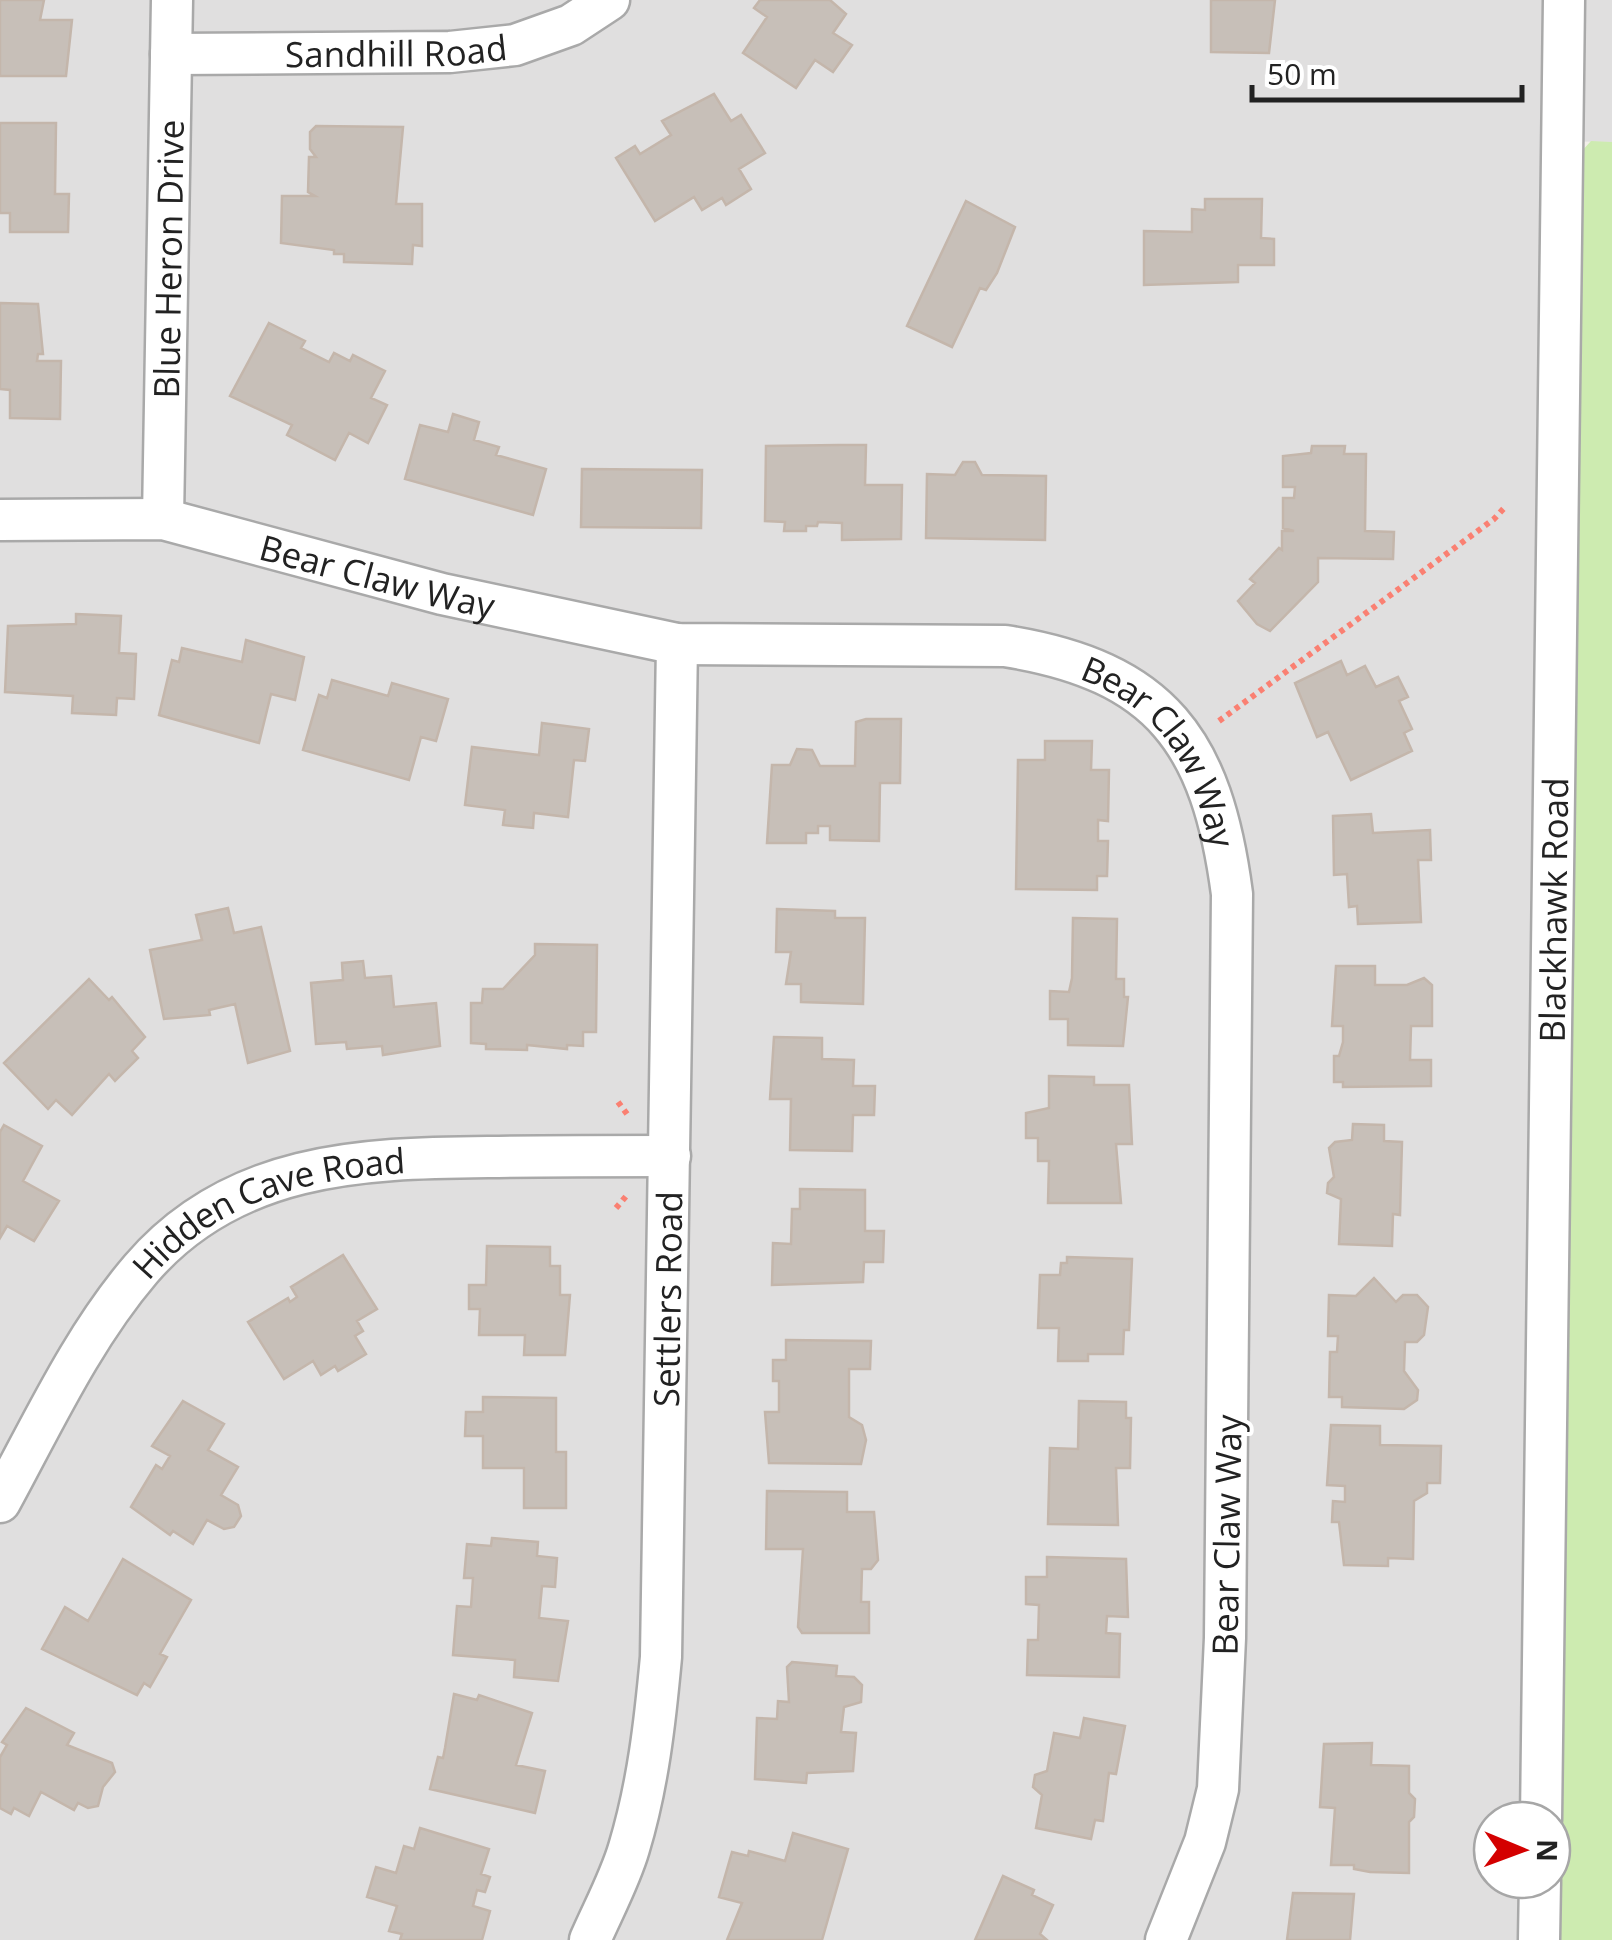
<svg xmlns="http://www.w3.org/2000/svg" width="1612" height="1940" font-family="'Open Sans',sans-serif">
<style>
.residential{fill:#e0dfdf}
.grass{fill:#cdebb0}
.building{fill:#c7bfb8;stroke:#c4b6ab;stroke-width:2.5}
.lines{fill:none;stroke-linecap:round;stroke-linejoin:round}
.minor-casing{stroke:#a9a9a9;stroke-width:45}
.path{stroke:#fa8072;stroke-width:6;stroke-dasharray:5 5;stroke-linecap:butt}
.minor{stroke:#fff;stroke-width:40}
.labels{text-anchor:middle;dominant-baseline:central;stroke-width:8;stroke-linejoin:round;paint-order:stroke}
.street-label{font-size:35px;fill:#222;stroke:#fff}
</style>
<rect width="100%" height="100%" fill="#f2efe9"/>
<path class="residential" d="M 0,0 L 1612,0 L 1612,142 L 1542,141 L 1521,1820 L 1492,1820 L 1492,1880 L 1520,1880 L 1519,1940 L 0,1940 Z"/>
<path class="grass" d="M 1591,141 L 1612,142 L 1612,1940 L 1539,1940 L 1552,1880 L 1561,174 Z"/>
<path class="building" d="M 0,0 L 44,0 L 40,20 L 72,20 L 66,76 L 0,76 Z
M 760,0 L 830,0 L 846,14 L 833,33 L 852,45 L 833,72 L 815,60 L 796,88 L 743,53 L 767,17 L 754,8 Z
M 1211,0 L 1275,0 L 1269,53 L 1211,52 Z
M 714,94 L 731,121 L 741,115 L 765,153 L 739,169 L 751,189 L 726,205 L 722,198 L 702,210 L 694,197 L 655,221 L 616,158 L 635,146 L 640,154 L 671,135 L 662,121 Z
M 0,123 L 56,123 L 55,194 L 69,194 L 68,232 L 10,232 L 10,213 L 0,213 Z
M 316,126 L 403,127 L 396,204 L 422,204 L 422,246 L 413,245 L 412,264 L 344,262 L 344,254 L 334,254 L 334,250 L 281,243 L 282,196 L 315,196 L 308,192 L 309,157 L 316,157 L 310,149 L 310,132 Z
M 1205,199 L 1262,199 L 1261,238 L 1274,239 L 1274,265 L 1238,265 L 1238,282 L 1144,285 L 1144,231 L 1192,232 L 1192,209 L 1205,210 Z
M 966,201 L 1015,227 L 997,273 L 986,290 L 980,288 L 952,347 L 907,326 Z
M 0,303 L 38,304 L 43,354 L 38,354 L 37,361 L 61,361 L 60,419 L 10,418 L 10,390 L 0,389 Z
M 269,323 L 305,341 L 301,348 L 329,362 L 334,353 L 350,361 L 353,355 L 385,371 L 371,398 L 387,405 L 368,443 L 349,433 L 335,460 L 287,435 L 292,425 L 230,396 Z
M 453,414 L 479,422 L 474,440 L 499,447 L 496,455 L 546,469 L 533,515 L 405,479 L 420,425 L 448,432 Z
M 839,445 L 866,445 L 865,485 L 902,485 L 901,539 L 842,540 L 842,523 L 818,522 L 817,526 L 806,526 L 806,531 L 784,531 L 785,522 L 765,521 L 766,446 Z
M 1312,446 L 1345,446 L 1344,454 L 1366,454 L 1365,531 L 1394,532 L 1393,559 L 1318,558 L 1318,582 L 1270,631 L 1257,624 L 1238,601 L 1255,583 L 1250,579 L 1279,548 L 1282,550 L 1282,531 L 1294,531 L 1283,528 L 1283,498 L 1294,498 L 1295,487 L 1283,487 L 1283,456 L 1311,453 Z
M 963,462 L 975,462 L 982,475 L 1046,476 L 1045,540 L 926,538 L 927,474 L 955,475 Z
M 582,469 L 702,470 L 701,528 L 581,527 Z
M 76,614 L 121,616 L 119,653 L 136,654 L 134,699 L 117,698 L 116,715 L 72,713 L 73,696 L 5,692 L 8,626 L 76,624 Z
M 246,640 L 304,657 L 295,700 L 271,694 L 259,743 L 159,715 L 172,660 L 179,662 L 182,648 L 242,662 Z
M 1341,661 L 1347,675 L 1365,666 L 1376,687 L 1398,677 L 1408,697 L 1399,701 L 1412,729 L 1404,733 L 1412,751 L 1351,780 L 1328,732 L 1317,737 L 1295,683 Z
M 332,680 L 388,696 L 392,683 L 448,699 L 436,741 L 421,737 L 409,780 L 303,750 L 319,695 L 327,698 Z
M 866,719 L 901,719 L 900,783 L 880,783 L 879,841 L 830,840 L 830,826 L 818,826 L 818,833 L 806,833 L 806,843 L 767,843 L 772,765 L 790,765 L 797,749 L 812,750 L 820,766 L 855,766 L 856,722 Z
M 542,723 L 589,729 L 585,761 L 574,760 L 568,817 L 534,813 L 533,828 L 503,825 L 505,810 L 465,805 L 472,747 L 539,755 Z
M 1045,741 L 1092,741 L 1091,770 L 1109,770 L 1108,821 L 1098,820 L 1098,841 L 1108,841 L 1107,876 L 1097,876 L 1097,890 L 1016,889 L 1018,760 L 1045,760 Z
M 1371,814 L 1373,833 L 1430,830 L 1431,860 L 1418,860 L 1421,922 L 1358,924 L 1357,906 L 1349,907 L 1347,874 L 1334,875 L 1333,816 Z
M 228,908 L 234,933 L 261,927 L 290,1051 L 248,1063 L 235,1004 L 209,1010 L 210,1015 L 164,1019 L 150,950 L 202,940 L 196,915 Z
M 777,909 L 835,911 L 835,918 L 865,918 L 863,1004 L 801,1002 L 801,984 L 786,984 L 791,952 L 776,952 Z
M 1073,918 L 1117,919 L 1116,979 L 1124,979 L 1124,997 L 1128,997 L 1123,1046 L 1068,1045 L 1068,1019 L 1050,1019 L 1050,991 L 1069,992 L 1072,978 Z
M 535,944 L 597,945 L 596,1032 L 583,1032 L 583,1046 L 567,1045 L 567,1049 L 527,1045 L 527,1050 L 486,1049 L 486,1044 L 471,1043 L 471,1003 L 482,1003 L 483,989 L 503,989 L 535,955 Z
M 363,961 L 365,978 L 391,976 L 394,1007 L 436,1003 L 440,1046 L 383,1055 L 382,1046 L 347,1049 L 346,1042 L 316,1044 L 311,983 L 343,980 L 342,963 Z
M 1336,966 L 1375,966 L 1375,985 L 1407,985 L 1424,978 L 1432,985 L 1432,1026 L 1411,1026 L 1410,1060 L 1431,1060 L 1431,1086 L 1343,1087 L 1343,1082 L 1334,1082 L 1334,1056 L 1339,1056 L 1343,1042 L 1343,1026 L 1332,1026 Z
M 89,979 L 109,1000 L 112,997 L 145,1037 L 132,1051 L 138,1058 L 115,1081 L 109,1074 L 72,1115 L 56,1100 L 48,1109 L 4,1063 Z
M 774,1037 L 822,1038 L 822,1059 L 854,1060 L 853,1086 L 875,1086 L 874,1115 L 853,1115 L 852,1151 L 790,1150 L 791,1099 L 770,1099 Z
M 1049,1076 L 1094,1077 L 1094,1085 L 1129,1085 L 1132,1144 L 1116,1144 L 1121,1203 L 1048,1203 L 1049,1161 L 1038,1161 L 1038,1138 L 1026,1138 L 1026,1113 L 1049,1108 Z
M 1353,1124 L 1384,1125 L 1384,1141 L 1402,1142 L 1400,1215 L 1393,1214 L 1392,1246 L 1339,1244 L 1341,1199 L 1327,1193 L 1328,1183 L 1334,1177 L 1329,1148 L 1335,1142 L 1352,1140 Z
M 4,1125 L 42,1146 L 23,1181 L 59,1201 L 34,1241 L 7,1226 L 0,1238 L 0,1132 Z
M 800,1189 L 865,1190 L 865,1231 L 884,1231 L 883,1262 L 864,1262 L 863,1282 L 772,1285 L 773,1243 L 791,1244 L 792,1209 L 800,1209 Z
M 487,1246 L 550,1247 L 550,1266 L 560,1266 L 560,1295 L 570,1295 L 565,1355 L 524,1355 L 525,1335 L 479,1335 L 480,1309 L 469,1309 L 469,1285 L 486,1285 Z
M 343,1255 L 377,1309 L 357,1321 L 363,1331 L 355,1336 L 366,1354 L 338,1371 L 335,1366 L 321,1375 L 313,1361 L 284,1379 L 248,1322 L 288,1298 L 290,1302 L 297,1297 L 291,1287 Z
M 1067,1257 L 1132,1259 L 1129,1330 L 1124,1330 L 1123,1354 L 1088,1354 L 1088,1361 L 1058,1361 L 1059,1328 L 1038,1328 L 1040,1275 L 1060,1275 L 1061,1263 L 1067,1263 Z
M 1374,1278 L 1396,1302 L 1403,1295 L 1417,1295 L 1428,1307 L 1424,1335 L 1417,1342 L 1405,1342 L 1404,1371 L 1418,1390 L 1417,1400 L 1404,1409 L 1342,1407 L 1342,1397 L 1329,1397 L 1330,1352 L 1337,1352 L 1338,1336 L 1328,1336 L 1329,1295 L 1356,1296 Z
M 786,1340 L 871,1341 L 870,1369 L 849,1369 L 849,1417 L 862,1425 L 866,1440 L 861,1464 L 769,1463 L 765,1412 L 779,1412 L 779,1381 L 773,1381 L 773,1360 L 786,1360 Z
M 483,1397 L 556,1398 L 556,1452 L 566,1452 L 566,1508 L 524,1508 L 524,1468 L 483,1468 L 483,1436 L 465,1436 L 466,1412 L 483,1412 Z
M 183,1401 L 224,1424 L 208,1450 L 238,1467 L 221,1495 L 238,1505 L 241,1516 L 234,1527 L 224,1529 L 207,1520 L 193,1544 L 173,1531 L 170,1535 L 131,1507 L 156,1465 L 162,1469 L 170,1456 L 152,1446 Z
M 1079,1401 L 1126,1402 L 1126,1418 L 1131,1418 L 1130,1468 L 1116,1468 L 1118,1525 L 1048,1524 L 1050,1448 L 1078,1449 Z
M 1331,1425 L 1380,1426 L 1380,1445 L 1441,1446 L 1440,1483 L 1427,1483 L 1427,1493 L 1414,1501 L 1413,1559 L 1388,1558 L 1388,1566 L 1344,1565 L 1339,1522 L 1332,1522 L 1333,1501 L 1345,1502 L 1345,1486 L 1327,1485 Z
M 767,1491 L 847,1492 L 847,1512 L 874,1512 L 878,1560 L 871,1569 L 862,1569 L 861,1602 L 869,1602 L 869,1633 L 802,1633 L 798,1627 L 803,1549 L 766,1549 Z
M 492,1538 L 538,1542 L 537,1556 L 557,1558 L 555,1587 L 542,1586 L 539,1618 L 568,1621 L 558,1681 L 514,1677 L 515,1660 L 453,1655 L 457,1606 L 471,1607 L 473,1578 L 464,1578 L 467,1544 L 491,1546 Z
M 1047,1557 L 1126,1559 L 1128,1617 L 1107,1616 L 1106,1633 L 1120,1634 L 1119,1677 L 1027,1675 L 1028,1640 L 1038,1640 L 1039,1605 L 1026,1604 L 1026,1577 L 1047,1577 Z
M 123,1559 L 191,1600 L 160,1654 L 167,1657 L 150,1687 L 144,1683 L 137,1695 L 42,1649 L 65,1607 L 88,1621 Z
M 792,1662 L 837,1666 L 836,1676 L 854,1677 L 862,1685 L 861,1702 L 844,1707 L 841,1732 L 856,1733 L 853,1771 L 807,1773 L 806,1783 L 755,1779 L 757,1718 L 777,1719 L 778,1701 L 789,1702 L 787,1667 Z
M 454,1694 L 477,1700 L 479,1695 L 532,1713 L 516,1765 L 545,1771 L 535,1813 L 430,1789 L 438,1757 L 443,1758 L 445,1748 Z
M 26,1708 L 74,1733 L 67,1745 L 112,1763 L 115,1772 L 103,1787 L 98,1806 L 88,1808 L 78,1803 L 74,1810 L 41,1792 L 29,1816 L 14,1808 L 11,1814 L 0,1808 L 0,1757 L 7,1745 L 2,1742 Z
M 1084,1718 L 1125,1726 L 1116,1774 L 1109,1773 L 1103,1821 L 1095,1820 L 1091,1839 L 1036,1828 L 1042,1795 L 1033,1787 L 1035,1775 L 1047,1771 L 1054,1733 L 1080,1738 Z
M 1372,1743 L 1371,1765 L 1409,1766 L 1409,1793 L 1415,1799 L 1414,1817 L 1409,1822 L 1409,1873 L 1370,1872 L 1354,1869 L 1354,1865 L 1331,1865 L 1335,1808 L 1320,1807 L 1324,1744 Z
M 420,1828 L 489,1849 L 481,1874 L 490,1877 L 485,1892 L 477,1890 L 473,1906 L 490,1911 L 482,1940 L 400,1940 L 402,1934 L 389,1931 L 397,1906 L 367,1897 L 376,1867 L 396,1873 L 404,1846 L 414,1849 Z
M 793,1833 L 848,1849 L 822,1940 L 727,1940 L 742,1903 L 719,1897 L 732,1852 L 748,1856 L 749,1851 L 785,1861 Z
M 1003,1876 L 1034,1890 L 1032,1895 L 1053,1905 L 1040,1934 L 1047,1940 L 975,1940 Z
M 1293,1893 L 1354,1894 L 1350,1940 L 1287,1940 Z"/>
<g class="lines">
<defs>
<g id="minor">
<path id="s1" d="M 171,54 L 450,52 L 515,45 L 571,25 L 609,0"/>
<path id="s2" d="M 163,519 L 172,0"/>
<path id="s3" d="M 0,520 L 163,519 L 442,594 L 677,644 L 1005,646 C 1162,671 1212,742 1232,894 L 1225,1638 L 1218,1789 L 1205,1842 L 1166,1940"/>
<path id="s4" d="M 0,1502 C 43,1423 82,1338 141,1269 C 232,1163 360,1158 488,1157 C 549,1156 610,1156 670,1156"/>
<path id="s5" d="M 1541,1820 L 1564,0"/>
<path id="s6" d="M 590,1940 C 603,1910 620,1879 629,1848 C 648,1785 655,1722 661,1657 L 677,644"/>
<path d="M 1539,1940 L 1540,1880"/>
</g>
</defs>
<use href="#minor" class="minor-casing"/>
<path class="path" d="M 1219,721 L 1494,519 L 1506,506
M 618,1102 L 630,1118
M 616,1208 L 628,1194"/>
<use href="#minor" class="minor"/>
</g>
<g class="labels">
<g class="street-label">
<text stroke="none"><textPath href="#s1" startOffset="225">Sandhill Road</textPath></text>
<text stroke="none"><textPath href="#s2" startOffset="260">Blue Heron Drive</textPath></text>
<text stroke="none"><textPath href="#s3" startOffset="385">Bear Claw Way</textPath></text>
<text stroke="none"><textPath href="#s3" startOffset="1222">Bear Claw Way</textPath></text>
<text stroke="none"><textPath href="#s5" startOffset="910">Blackhawk Road</textPath></text>
<text stroke="none"><textPath href="#s4" startOffset="418">Hidden Cave Road</textPath></text>
<text stroke="none"><textPath href="#s6" startOffset="652">Settlers Road</textPath></text>
<text transform="translate(1226 1535) rotate(-89)">Bear Claw Way</text>
</g>
</g>
<g transform="translate(1522 1850) rotate(91)"><circle r="48" fill="#ffffff" stroke="#a7a7a7" stroke-width="2.5"/>
<path d="M0-8L18 38L0 25L-18 38Z" fill="#d40000"/>
<text y="-15" font-size="28" font-weight="bold" text-anchor="middle" fill="#222222">N</text>
</g>
<path d="M1252 85v15h270v-15" fill="none" stroke="#222222" stroke-width="5"/>
<text x="1267" y="85" font-size="30" fill="#222222" stroke="#ffffff" stroke-width="8" paint-order="stroke">50 m</text>
</svg>
